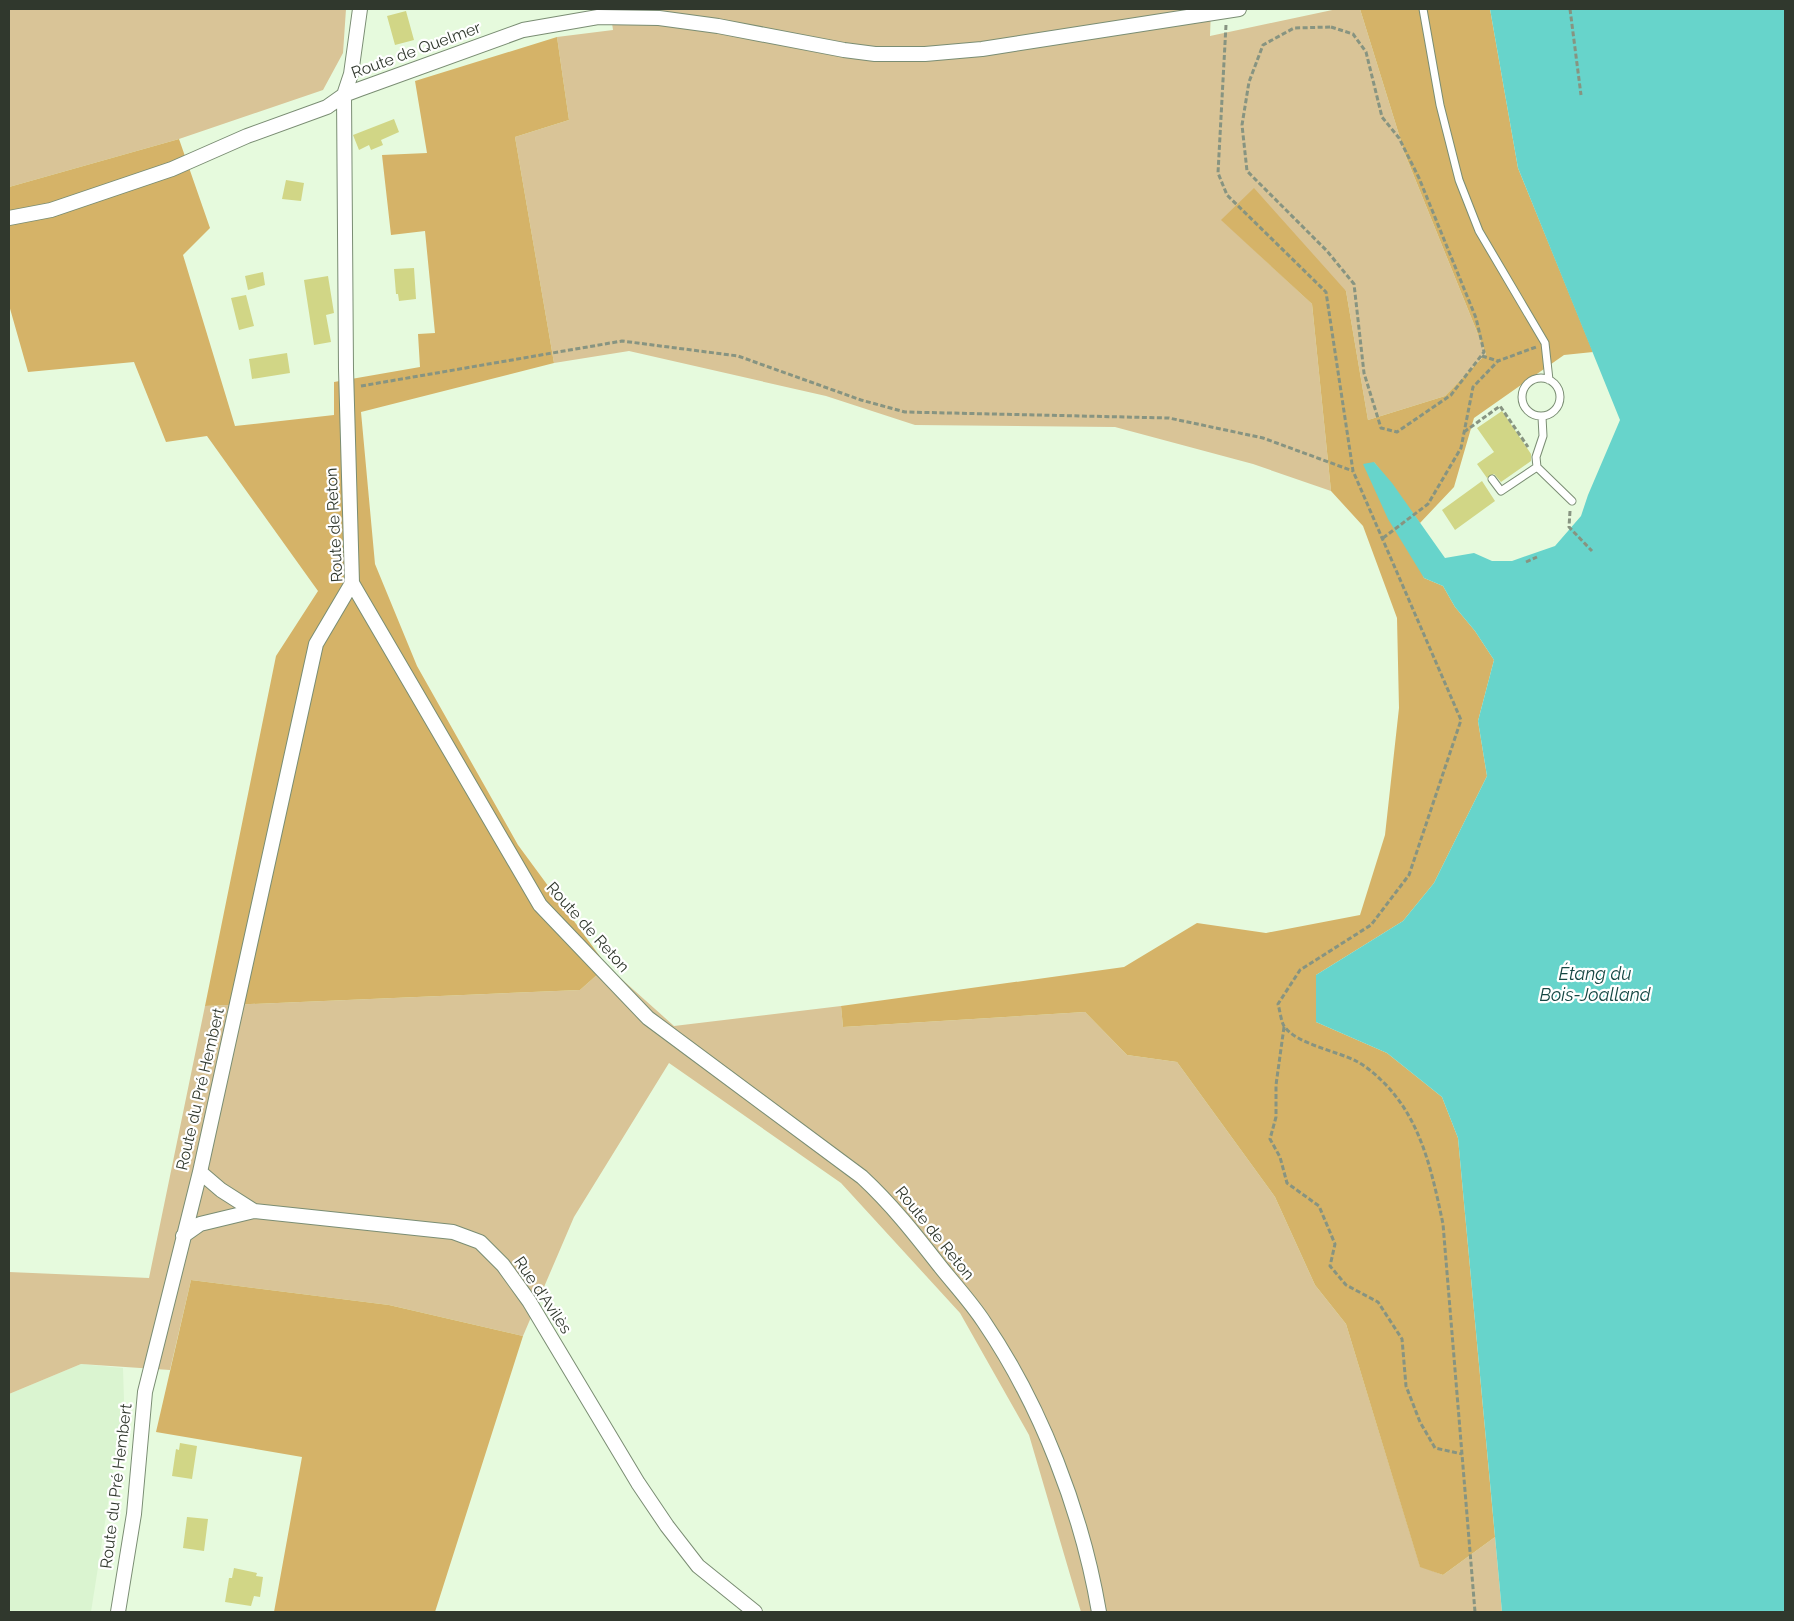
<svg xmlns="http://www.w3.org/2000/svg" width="1794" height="1621" font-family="Raleway,sans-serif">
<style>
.built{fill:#daf4d0}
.green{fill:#d9c497}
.forest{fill:#d5b368}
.water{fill:#67d4cb}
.building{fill:#d1d686}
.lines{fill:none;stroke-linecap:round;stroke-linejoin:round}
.service-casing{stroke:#7a8d73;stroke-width:9}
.minor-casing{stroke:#7a8d73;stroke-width:16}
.path{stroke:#879481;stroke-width:3;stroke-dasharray:5 2.5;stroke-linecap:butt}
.service{stroke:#fff;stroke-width:7}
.minor{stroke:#fff;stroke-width:14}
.labels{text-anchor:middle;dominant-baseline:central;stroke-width:4.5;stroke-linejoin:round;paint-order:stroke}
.street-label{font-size:16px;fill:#30382d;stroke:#fff}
.water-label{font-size:18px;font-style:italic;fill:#154743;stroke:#fff}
</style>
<rect width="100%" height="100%" fill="#e6fadd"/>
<path class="built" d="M 81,1364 L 123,1368 L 124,1401 L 91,1612 L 9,1612 L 9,1394 Z"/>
<path class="green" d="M 9,9 L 346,9 L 343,53 L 323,90 L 179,139 L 9,187 Z
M 610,9 L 1211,9 L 1210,36 L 1337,9 L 1360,9 L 1405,154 L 1486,354 L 1445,396 L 1368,420 L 1346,291 L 1222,220 L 1312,304 L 1331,491 L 1253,464 L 1115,427 L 915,425 L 826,396 L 629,351 L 554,363 L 515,137 L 569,120 L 557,37 L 613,30 Z
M 607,966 L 674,1026 L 841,1006 L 843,1027 L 1085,1012 L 1127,1055 L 1177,1062 L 1275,1197 L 1315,1285 L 1346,1324 L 1420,1566 L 1443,1575 L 1495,1537 L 1502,1612 L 1081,1612 L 1029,1435 L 960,1313 L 841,1183 L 669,1063 L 574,1217 L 523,1336 L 389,1305 L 191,1280 L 170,1370 L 81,1364 L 9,1394 L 9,1272 L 149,1278 L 205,1006 L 580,990 Z"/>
<path class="forest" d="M 1360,9 L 1490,9 L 1518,168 L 1593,352 L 1564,355 L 1474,418 L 1454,487 L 1420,523 L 1374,462 L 1424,578 L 1443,586 L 1455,607 L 1475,631 L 1494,660 L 1478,721 L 1487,776 L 1434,883 L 1403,921 L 1316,975 L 1316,1022 L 1387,1053 L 1442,1097 L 1458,1138 L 1495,1537 L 1443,1575 L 1420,1567 L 1346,1324 L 1315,1285 L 1275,1197 L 1177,1062 L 1127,1055 L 1085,1012 L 843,1027 L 841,1006 L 1124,967 L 1197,923 L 1266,933 L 1360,915 L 1385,835 L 1399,708 L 1397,618 L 1363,526 L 1331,491 L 1312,304 L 1221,220 L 1254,188 L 1346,291 L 1368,420 L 1445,396 L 1486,354 L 1405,154 Z
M 557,37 L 569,120 L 515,137 L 554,363 L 361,412 L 375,564 L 417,666 L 518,845 L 607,966 L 580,990 L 205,1006 L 276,656 L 318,591 L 207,436 L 166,442 L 134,362 L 28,372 L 9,305 L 9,187 L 179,139 L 210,228 L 183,255 L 235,426 L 334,415 L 334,382 L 420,367 L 418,334 L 435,333 L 425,231 L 391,235 L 382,155 L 427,153 L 415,81 Z
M 191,1280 L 389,1305 L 523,1336 L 435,1612 L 274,1612 L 302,1457 L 156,1432 Z"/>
<path class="water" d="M 1490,9 L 1785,9 L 1785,1612 L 1502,1612 L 1458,1138 L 1442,1097 L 1387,1053 L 1316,1022 L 1316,975 L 1403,921 L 1434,883 L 1487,776 L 1478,721 L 1494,660 L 1475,631 L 1455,607 L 1443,586 L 1424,578 L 1388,519 L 1363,464 L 1374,462 L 1392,483 L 1445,558 L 1474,553 L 1492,561 L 1512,561 L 1555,546 L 1581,516 L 1588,495 L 1620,420 L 1518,168 Z"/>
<path class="building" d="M 406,11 L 414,40 L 395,45 L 387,16 Z
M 394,119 L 399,132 L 381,140 L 383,145 L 371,150 L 369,145 L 359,150 L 353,135 Z
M 286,180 L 304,183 L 301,201 L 282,199 Z
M 414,268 L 416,299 L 399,301 L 398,294 L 396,294 L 394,269 Z
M 263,272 L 265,285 L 248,290 L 245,276 Z
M 328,276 L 334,313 L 326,315 L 331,342 L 314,345 L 304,280 Z
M 246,295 L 254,326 L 239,330 L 231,298 Z
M 287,353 L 290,373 L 252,379 L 249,359 Z
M 1502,411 L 1531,454 L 1531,461 L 1501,482 L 1494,474 L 1487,478 L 1477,464 L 1494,452 L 1477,428 Z
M 1482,481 L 1495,501 L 1455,530 L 1442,510 Z
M 180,1443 L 197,1446 L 192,1479 L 172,1476 L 176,1449 L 179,1450 Z
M 187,1517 L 208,1519 L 204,1551 L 183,1548 Z
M 234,1568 L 257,1573 L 256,1576 L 263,1577 L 260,1597 L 254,1596 L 251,1606 L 225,1602 L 229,1578 L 232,1578 Z"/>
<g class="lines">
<defs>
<path id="service" d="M 1423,9 L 1440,105 L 1459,180 L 1479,231 L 1545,343 L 1549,380
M1522 397a19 19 0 1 1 38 0a19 19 0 1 1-38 0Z
M 1542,417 L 1543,436 L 1536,457 L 1537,467 L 1572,501
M 1492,479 L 1501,491 L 1537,467"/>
<path id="minor" d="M 360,9 L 351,74 L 344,95 L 346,369 L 352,583 L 540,905 L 648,1018 L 862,1177 C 892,1205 914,1233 939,1265 C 954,1284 971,1302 984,1322 C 1041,1406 1082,1512 1099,1612
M 9,218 L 51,210 L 172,169 L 247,136 L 327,107 L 344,95 L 360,89 L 523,30 L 598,17 L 659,18 L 718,26 L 844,50 L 875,54 L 925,54 L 982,49 L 1239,9
M 200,1172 L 221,1190 L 254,1211
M 183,1236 L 200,1224 L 254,1211 L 453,1232 L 480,1242 L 503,1265 L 529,1301 L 638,1483 L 667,1526 L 698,1566 L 755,1612
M 118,1612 L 134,1514 L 145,1392 L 200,1172 L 316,644 L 352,583"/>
</defs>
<use href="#service" class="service-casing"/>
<use href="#minor" class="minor-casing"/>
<path class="path" d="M 1570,9 L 1581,95
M 1226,25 L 1218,173 L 1227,195 L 1326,292 L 1353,471 L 1461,720 L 1409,875 L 1371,925 L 1300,970 L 1278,1004 C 1280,1011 1281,1021 1284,1026 C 1296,1044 1337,1051 1356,1061 C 1364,1065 1374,1073 1380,1079 C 1421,1117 1432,1172 1443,1224 L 1475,1612
M 1331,27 L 1353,34 L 1366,52 L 1382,117 L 1399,138 L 1419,178 L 1476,318 L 1484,352 L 1451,395 L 1397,432 L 1381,428 L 1364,373 L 1354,284 L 1327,251 L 1247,171 L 1242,125 L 1249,82 L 1263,45 L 1294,28 Z
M 1482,356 L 1498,361
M 361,386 L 622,341 L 738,356 L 861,400 L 905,412 L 1169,418 L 1263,438 L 1353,471
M 1464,432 L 1500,406 L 1528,447
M 1570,511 L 1569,527 L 1592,551
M 1383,538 L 1428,504 L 1461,448 L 1473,387 L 1498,361 L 1536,347
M 1526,562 L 1537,557
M 1284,1027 L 1276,1085 L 1276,1117 L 1270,1139 L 1280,1157 L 1287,1183 L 1319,1206 L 1335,1244 L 1330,1266 L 1346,1285 L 1378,1302 L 1402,1339 L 1406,1386 L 1420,1422 L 1435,1448 L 1462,1454"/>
<use href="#service" class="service"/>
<use href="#minor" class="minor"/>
</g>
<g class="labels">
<g class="street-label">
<text transform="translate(416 50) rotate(-20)">Route de Quelmer</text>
<text transform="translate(334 525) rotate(-93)">Route de Reton</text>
<text transform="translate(588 927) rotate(48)">Route de Reton</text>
<text transform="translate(200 1089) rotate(-77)">Route du Pré Hembert</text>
<text transform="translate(935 1233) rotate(51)">Route de Reton</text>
<text transform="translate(543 1295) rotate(56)">Rue d'Avilès</text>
<text transform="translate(116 1486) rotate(-83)">Route du Pré Hembert</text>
</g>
<g class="water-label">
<text x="1595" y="973">Étang du<tspan x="1595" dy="21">Bois-Joalland</tspan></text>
</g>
</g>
<rect width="1794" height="1621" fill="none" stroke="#30382d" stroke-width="20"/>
</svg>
